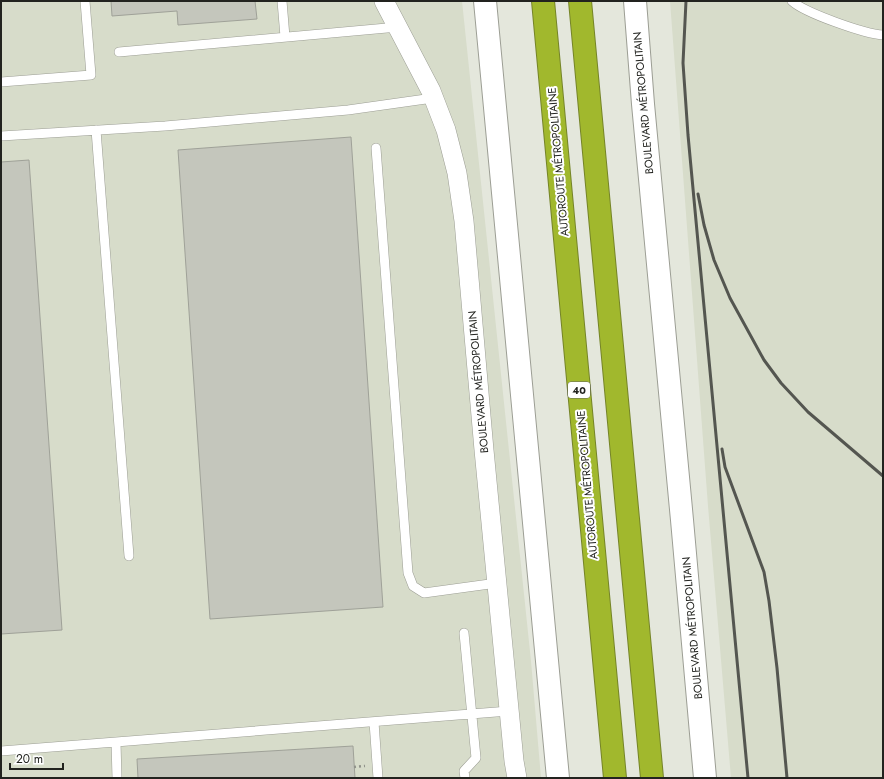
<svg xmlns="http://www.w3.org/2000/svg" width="884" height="779" font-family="Jost,sans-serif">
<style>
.built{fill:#d7dcca}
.building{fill:#c4c6bc;stroke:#9fa198}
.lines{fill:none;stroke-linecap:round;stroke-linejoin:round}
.service-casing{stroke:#9c9e94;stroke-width:10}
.minor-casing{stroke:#9c9e94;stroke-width:20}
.secondary-casing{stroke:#9c9e94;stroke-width:24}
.motorway-casing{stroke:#758428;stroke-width:24}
.path{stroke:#91938b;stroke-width:2.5;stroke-dasharray:2 3;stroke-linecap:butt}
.service{stroke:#fff;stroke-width:9}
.minor{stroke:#fff;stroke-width:19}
.secondary{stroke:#fff;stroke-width:22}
.motorway{stroke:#a1b82d;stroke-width:22}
.rail{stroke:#545650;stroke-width:3}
.labels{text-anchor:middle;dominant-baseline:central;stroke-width:4;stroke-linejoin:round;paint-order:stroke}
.shield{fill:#fff;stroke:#646562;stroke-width:1}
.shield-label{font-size:10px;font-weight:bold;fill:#22231f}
.street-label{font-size:11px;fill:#22231f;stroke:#fff}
</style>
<rect width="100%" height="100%" fill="#e4e7dc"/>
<path class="built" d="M 1,1 L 462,1 L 531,661 L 541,778 L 1,778 Z
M 670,1 L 883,1 L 883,778 L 731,778 L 708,506 Z"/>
<path class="building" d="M 111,1 L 255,1 L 257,19 L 178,25 L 177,11 L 112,16 Z
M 351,137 L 383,607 L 210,619 L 178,150 Z
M 29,160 L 62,630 L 1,634 L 1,162 Z
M 353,746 L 355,778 L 138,778 L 137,759 Z"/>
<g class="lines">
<defs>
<path id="service" d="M 282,1 L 285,37
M 792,1 C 805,13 865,34 883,35
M 119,52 L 398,27
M 1,82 L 91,75 L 85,1
M 96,130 L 129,556
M 1,136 L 165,126 L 348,110 L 433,98
M 376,148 L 408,573 L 413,586 L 424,593 L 497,583
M 464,633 L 476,758 L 464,771 L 465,778
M 374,722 L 378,778
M 116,742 L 117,778
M 1,751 L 509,711"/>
<path id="minor" d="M 384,1 L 431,91 L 446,130 L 457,173 L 464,221 L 484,450 L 514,761 L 517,778"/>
<path id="secondary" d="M 485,1 L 558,778
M 635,1 L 643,104 L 682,520 L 705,778"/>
<path id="motorway" d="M 543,1 L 615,778
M 580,1 L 652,778"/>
</defs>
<use href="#service" class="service-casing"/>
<use href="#minor" class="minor-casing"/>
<use href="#secondary" class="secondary-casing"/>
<use href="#motorway" class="motorway-casing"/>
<path class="path" d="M 354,767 L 365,766"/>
<use href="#service" class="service"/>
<use href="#minor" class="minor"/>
<use href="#secondary" class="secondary"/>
<use href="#motorway" class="motorway"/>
<path class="rail" d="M 686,1 L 683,63 L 688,135 L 748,778
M 698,194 L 704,225 L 714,260 L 730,298 L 764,360 L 781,383 L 808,412 L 883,476
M 722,449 L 725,467 L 764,572 L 769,601 L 777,668 L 787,778"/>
</g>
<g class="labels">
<rect class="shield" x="568" y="382" width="22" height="16" rx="3"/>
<g class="shield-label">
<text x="579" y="390">40</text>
</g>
<g class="street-label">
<text transform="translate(643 103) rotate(-95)">BOULEVARD MÉTROPOLITAIN</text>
<text transform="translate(558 162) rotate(-95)">AUTOROUTE MÉTROPOLITAINE</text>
<text transform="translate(478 382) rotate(-95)">BOULEVARD MÉTROPOLITAIN</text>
<text transform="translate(587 485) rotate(-95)">AUTOROUTE MÉTROPOLITAINE</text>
<text transform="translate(692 628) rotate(-95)">BOULEVARD MÉTROPOLITAIN</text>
</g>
</g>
<rect width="884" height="779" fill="none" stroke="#22231f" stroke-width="4"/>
<path d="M10 763v6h53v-6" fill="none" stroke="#22231f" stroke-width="2"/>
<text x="16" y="763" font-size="12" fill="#22231f" stroke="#ffffff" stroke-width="3" paint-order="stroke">20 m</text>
</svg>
